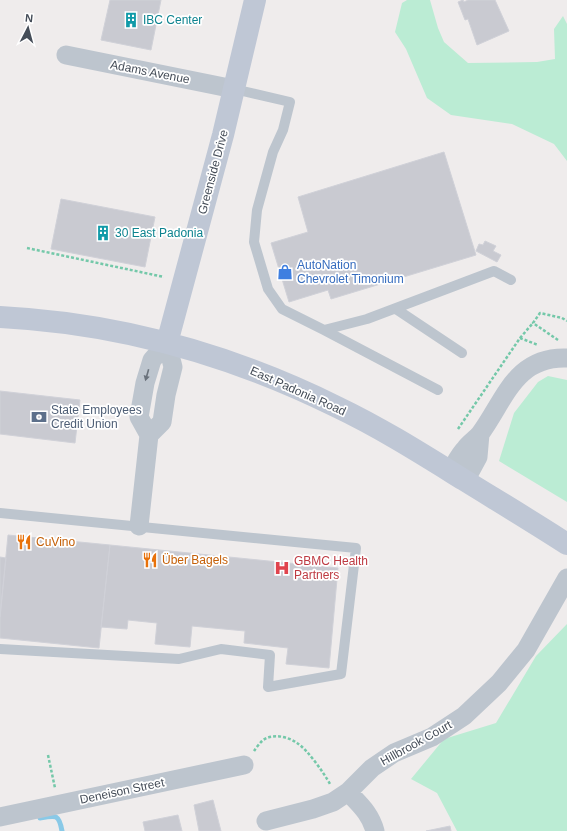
<svg xmlns="http://www.w3.org/2000/svg" width="567" height="831" font-family="Helvetica,sans-serif">
<style>
.green{fill:#bbecd4}
.lines{fill:none;stroke-linecap:round;stroke-linejoin:round}
.stream{stroke:#89c9e7;stroke-width:5}
.building{fill:#c9cad1;stroke:#d0d1d8}
.path{stroke:#74c8a9;stroke-width:2.5;stroke-dasharray:3 2;stroke-linecap:butt}
.lane{stroke:#bdc5ce;stroke-width:10}
.street{stroke:#bdc5ce;stroke-width:19}
.secondary{stroke:#bfc7d5;stroke-width:22}
.oneway{fill:#69717b}
.labels{text-anchor:middle;dominant-baseline:central;stroke-width:3.5;stroke-linejoin:round;paint-order:stroke}
.culture-label{font-size:12px;fill:#0d838f;stroke:#fff;text-anchor:start}
.street-label{font-size:12px;fill:#454d58;stroke:#fff}
.shop-label{font-size:12px;fill:#366cbe;stroke:#fff;text-anchor:start}
.service-label{font-size:12px;fill:#4e5e75;stroke:#fff;text-anchor:start}
.food-label{font-size:12px;fill:#c56008;stroke:#fff;text-anchor:start}
.health-label{font-size:12px;fill:#be3a42;stroke:#fff;text-anchor:start}
</style>
<rect width="100%" height="100%" fill="#efecec"/>
<path class="green" d="M 407,0 L 430,0 L 438,28 L 444,42 L 468,63 L 537,62 L 555,59 L 554,29 L 563,16 L 567,24 L 567,161 L 554,144 L 512,124 L 451,115 L 427,98 L 406,49 L 395,32 L 402,3 Z
M 548,376 L 567,380 L 567,502 L 499,461 L 514,413 L 538,382 Z
M 567,624 L 567,831 L 457,831 L 437,793 L 411,779 L 444,739 L 496,723 L 536,656 Z"/>
<g class="lines">
<path class="stream" d="M 40,818 C 56,815 59,814 62,831"/>
</g>
<path class="building" d="M 110,0 L 161,0 L 151,50 L 101,40 Z
M 463,0 L 464,2 L 468,0 L 495,0 L 509,31 L 477,45 L 468,19 L 465,20 L 458,2 Z
M 444,152 L 476,255 L 331,299 L 328,290 L 289,302 L 271,243 L 308,232 L 298,197 Z
M 61,199 L 155,217 L 145,267 L 51,249 Z
M 485,241 L 496,246 L 493,251 L 501,255 L 497,262 L 476,251 L 479,244 L 483,245 Z
M 0,391 L 80,400 L 75,443 L 0,434 Z
M 8,535 L 110,545 L 99,648 L 0,638 L 0,617 Z
M 110,545 L 338,568 L 329,668 L 286,664 L 288,648 L 244,643 L 245,631 L 192,626 L 190,647 L 155,644 L 157,623 L 128,620 L 127,629 L 101,627 Z
M 0,557 L 6,558 L 0,617 Z
M 213,800 L 221,831 L 199,831 L 194,805 Z
M 178,815 L 182,831 L 145,831 L 143,822 Z
M 450,826 L 451,831 L 426,831 Z"/>
<g class="lines">
<path class="path" d="M 27,248 L 164,277
M 520,338 L 533,323
M 558,340 L 533,323 L 540,313 L 562,318 L 567,321
M 458,429 L 520,338 L 538,345
M 254,751 C 256,748 259,744 262,741 C 271,733 287,736 297,743 C 307,749 324,773 330,784
M 48,755 L 55,788"/>
<path class="lane" d="M 234,89 L 290,102 L 283,130 L 273,152 L 257,210 L 254,242 L 268,289 L 282,309 L 324,330 L 438,390
M 396,309 L 462,353
M 324,330 L 367,319 L 494,271 L 511,280
M 0,513 L 356,548 L 341,674 L 268,687 L 270,655 L 221,649 L 179,659 L 0,649"/>
<path class="street" d="M 66,55 L 234,89
M 149,435 L 162,422 L 166,395 L 173,367 L 167,343
M 450,472 C 455,464 459,455 465,449 C 469,443 476,439 480,434 C 505,400 515,356 567,358
M 465,481 L 478,457 L 480,434
M 139,526 L 149,435 L 139,417 L 145,383 L 152,360 L 167,343
M 348,792 C 360,805 370,813 375,831
M 0,817 L 244,765
M 266,821 L 313,809 L 333,802 L 348,792 L 372,768 L 394,753 L 432,737 L 464,716 L 499,683 L 526,650 L 567,578"/>
<path class="secondary" d="M 0,317 C 117,323 232,355 337,407 C 381,428 422,454 464,480 C 498,501 533,522 567,544
M 167,343 L 223,135 L 255,0"/>
</g>
<defs><path id="oneway-solid" d="M-6-.8H1V-3.2L6.5 0L1 3.2V.8H-6Z"/></defs>
<use class="oneway" href="#oneway-solid" transform="translate(147 375) rotate(106)"/>
<defs>
<symbol id="building-bare" viewBox="-9 -9 18 18"><path d="M-4-6H4V6H1V3H-1V6H-4ZM-2.5-4.3h1.7v1.8h-1.7ZM.8-4.3h1.7v1.8H.8ZM-2.5-1h1.7V.8h-1.7ZM.8-1h1.7V.8H.8Z" fill="#0f9aa8" stroke="#fff" stroke-width="2.5" paint-order="stroke"/></symbol>
<symbol id="shop-bare" viewBox="-9 -9 18 18"><path d="M-5-2.5h2.3a2.7 3.5 0 0 1 5.4 0H5L5.5 6h-11ZM-1.5-2.5h3a1.5 2.3 0 0 0-3 0Z" fill="#3f7fe0" stroke="#fff" stroke-width="2.5" paint-order="stroke"/></symbol>
<symbol id="bank-bare" viewBox="-9 -9 18 18"><path d="M-6-4H6V4H-6ZM0-2.3a2.3 2.3 0 1 0 0 4.6a2.3 2.3 0 1 0 0-4.6Z" fill="#5c6f8a" stroke="#fff" stroke-width="2.5" paint-order="stroke"/></symbol>
<symbol id="restaurant-bare" viewBox="-9 -9 18 18"><path d="M-5-6h1v4h1v-4h1v4h1v-4h1v5L-1.5 .5V6h-2V.5L-5-1ZM5-6V6H3V1.5H1.5Q1.5-4 5-6Z" fill="#e8710a" stroke="#fff" stroke-width="2.5" paint-order="stroke"/></symbol>
<symbol id="hospital-bare" viewBox="-9 -9 18 18"><path d="M-5-5h3v3.5h4V-5h3V5h-3V1.5h-4V5h-3Z" fill="#e0444e" stroke="#fff" stroke-width="2.5" paint-order="stroke"/></symbol>
</defs>
<g fill-rule="evenodd">
<use href="#building-bare" x="120" y="9" width="22" height="22"/>
<use href="#building-bare" x="92" y="222" width="22" height="22"/>
<use href="#shop-bare" x="274" y="261" width="22" height="22"/>
<use href="#bank-bare" x="28" y="406" width="22" height="22"/>
<use href="#restaurant-bare" x="13" y="531" width="22" height="22"/>
<use href="#restaurant-bare" x="139" y="549" width="22" height="22"/>
<use href="#hospital-bare" x="271" y="557" width="22" height="22"/>
</g>
<g class="labels">
<g class="culture-label">
<text x="143" y="20">IBC Center</text>
<text x="115" y="233">30 East Padonia</text>
</g>
<g class="street-label">
<text transform="translate(150 72) rotate(11)">Adams Avenue</text>
<text transform="translate(213 172) rotate(-75)">Greenside Drive</text>
<text transform="translate(298 391) rotate(24)">East Padonia Road</text>
<text transform="translate(416 743) rotate(-29)">Hillbrook Court</text>
<text transform="translate(122 791) rotate(-12)">Deneison Street</text>
</g>
<g class="shop-label">
<text x="297" y="265">AutoNation<tspan x="297" dy="14">Chevrolet Timonium</tspan></text>
</g>
<g class="service-label">
<text x="51" y="410">State Employees<tspan x="51" dy="14">Credit Union</tspan></text>
</g>
<g class="food-label">
<text x="36" y="542">CuVino</text>
<text x="162" y="560">Über Bagels</text>
</g>
<g class="health-label">
<text x="294" y="561">GBMC Health<tspan x="294" dy="14">Partners</tspan></text>
</g>
</g>
<g transform="translate(28 28) rotate(6)" stroke="#ffffff" stroke-width="3" paint-order="stroke">
<path d="M0-3L7 15L0 10L-7 15Z" fill="#454d58"/>
<text y="-6" font-size="11" font-weight="bold" text-anchor="middle" fill="#454d58">N</text>
</g>
</svg>
